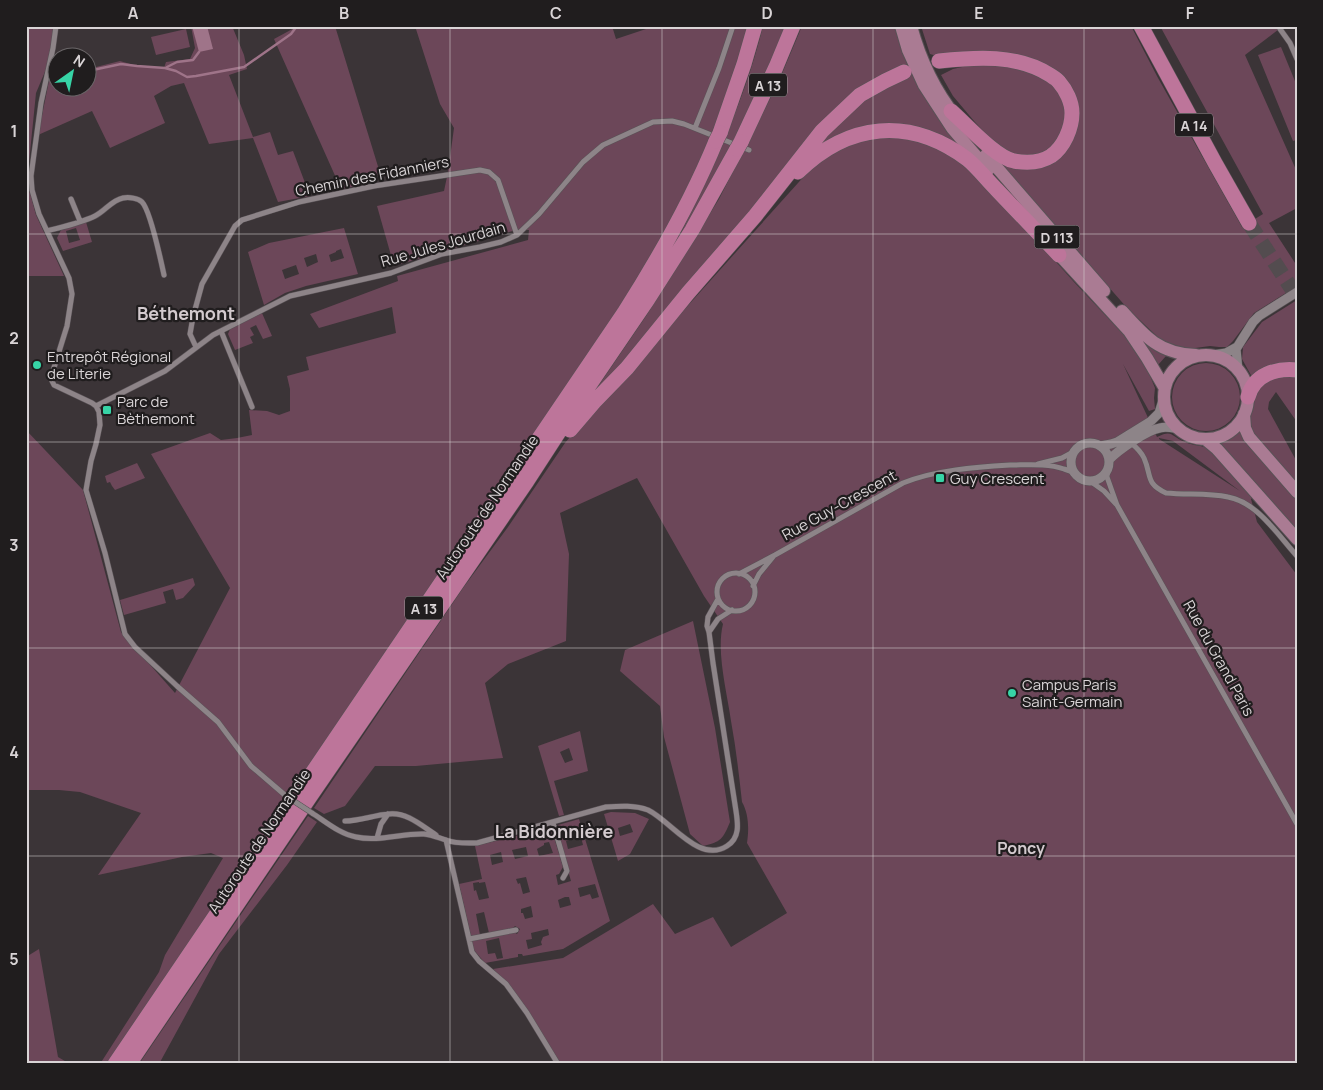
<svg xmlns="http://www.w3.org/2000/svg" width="1323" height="1090" font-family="Manrope,sans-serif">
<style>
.green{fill:#6c4759;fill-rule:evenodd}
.water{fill:#9f7489}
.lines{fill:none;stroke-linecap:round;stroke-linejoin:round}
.stream{stroke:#9f7489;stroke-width:2.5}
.motorway-tunnel{stroke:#534c4f;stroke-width:15;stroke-dasharray:15 8;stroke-linecap:butt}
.minor-casing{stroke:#595256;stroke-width:6}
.tertiary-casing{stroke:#595256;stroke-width:10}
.primary-casing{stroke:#595256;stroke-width:14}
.motorway-casing{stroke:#595256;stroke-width:16}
.minor{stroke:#8d8488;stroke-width:5}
.tertiary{stroke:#8d8488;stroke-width:9}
.primary{stroke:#aa7b93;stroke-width:12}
.motorway{stroke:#bd759a;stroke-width:15}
.minor-bridge-casing{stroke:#595256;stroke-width:6;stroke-linecap:butt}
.motorway-bridge-casing{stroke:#595256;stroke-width:16;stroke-linecap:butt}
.minor-bridge{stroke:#8d8488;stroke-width:5}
.motorway-bridge{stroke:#bd759a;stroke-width:15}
.grid{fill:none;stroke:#d9d4d6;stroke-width:1;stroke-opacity:0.55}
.poi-dot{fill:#37d4a6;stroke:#201d1e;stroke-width:2}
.labels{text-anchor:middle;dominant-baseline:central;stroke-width:4.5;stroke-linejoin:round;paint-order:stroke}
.shield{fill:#201d1e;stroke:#a29d9f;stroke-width:1}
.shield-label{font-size:14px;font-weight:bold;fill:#d9d4d6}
.street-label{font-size:15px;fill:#d9d4d6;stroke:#201d1e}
.poi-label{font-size:15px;fill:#d9d4d6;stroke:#201d1e;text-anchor:start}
.neighbourhood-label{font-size:16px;font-weight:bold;fill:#d3cace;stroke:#201d1e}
.quarter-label{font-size:18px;font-weight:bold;fill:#d3cace;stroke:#201d1e}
.neatline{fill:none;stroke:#d9d4d6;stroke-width:2}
.grid-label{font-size:16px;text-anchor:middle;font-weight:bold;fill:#d9d4d6}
</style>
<rect width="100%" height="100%" fill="#3b3437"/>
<path class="green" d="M 26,26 L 57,26 L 55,48 L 36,93 L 27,182 L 36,215 L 64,276 L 26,276 Z
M 191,26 L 232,26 L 244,55 L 247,69 L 229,75 L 253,137 L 270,132 L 278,155 L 293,151 L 310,196 L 278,202 L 253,138 L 209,144 L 184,83 L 171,86 L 154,96 L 165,123 L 110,148 L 92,111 L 38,135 L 51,71 L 57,71 L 58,88 L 88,88 L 88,69 L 120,61 L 137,66 L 164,68 L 166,62 L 190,59 L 195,48 Z
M 298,26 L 335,26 L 380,173 L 367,184 L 341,189 L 274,39 Z
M 415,26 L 612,26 L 616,39 L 655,26 L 748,26 C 734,70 721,113 703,155 C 683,201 658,244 634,287 L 106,1064 L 100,1064 L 159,972 L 165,955 L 223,858 L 211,853 L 182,857 L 98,875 L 141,813 L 80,792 L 59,790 L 26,790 L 26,430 L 83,490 L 121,632 L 175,693 L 230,588 L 151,454 L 210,433 L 221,440 L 237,438 L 252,435 L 249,410 L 267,411 L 279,415 L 290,411 L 290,389 L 287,376 L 309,370 L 306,357 L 396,333 L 392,307 L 319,328 L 310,314 L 398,281 L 397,276 L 528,240 L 529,230 L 516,230 L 394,266 L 377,206 L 444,191 L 448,172 L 454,128 L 440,104 Z
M 763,26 L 788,26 L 756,101 L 668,259 C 705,184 743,108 763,26 Z
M 802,26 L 895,26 L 968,154 L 904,127 L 813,153 L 863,91 L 626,363 L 588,401 L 646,316 L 719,199 L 778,83 Z
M 921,26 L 1131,26 L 1158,78 L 1242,227 L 1263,214 L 1160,26 L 1283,26 L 1245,55 L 1297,172 L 1297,208 L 1269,223 L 1297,266 L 1297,286 L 1254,313 L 1233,341 L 1227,347 L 1219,347 L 1210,346 L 1188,349 L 1162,341 L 1128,309 L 999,162 L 1037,166 L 1077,122 L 1056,73 L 940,57 L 930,54 Z
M 186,29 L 190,47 L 156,55 L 151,37 Z
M 1281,47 L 1297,86 L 1297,140 L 1293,141 L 1258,55 Z
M 985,62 L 1038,73 L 1057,88 L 1064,99 L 1068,123 L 1050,149 L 1037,157 L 1010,153 L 996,145 L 974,121 L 953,96 L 941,75 L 953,69 Z
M 893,136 L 942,148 L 972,168 L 1074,282 L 1124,335 L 1143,359 L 1155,388 L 1154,398 L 1155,409 L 1149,411 L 1123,364 L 1157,437 C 1173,429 1170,436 1185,442 C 1191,445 1197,445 1204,447 C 1215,452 1243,487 1252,498 L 1251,499 L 1257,522 L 1297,575 L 1297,1064 L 561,1064 L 535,1022 L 509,984 L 493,969 L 563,958 L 653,904 L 675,934 L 713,917 L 731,947 L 787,913 L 747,843 C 749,830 749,814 742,802 C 739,775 736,748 731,721 C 727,692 716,652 723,624 L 704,596 L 637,478 L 560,513 L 569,554 L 566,641 L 508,664 L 485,683 L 503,758 L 416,766 L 375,766 L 345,806 L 324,814 L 314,808 L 463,588 L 508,527 L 565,443 L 588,415 L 666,330 L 807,173 L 843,145 ZM 1159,438 L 1173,441 L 1240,491 L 1159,439 Z
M 86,222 L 92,242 L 63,251 L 57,238 L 61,230 ZM 76,228 L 80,240 L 69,243 L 66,231 Z
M 344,228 L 358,274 L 306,286 L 285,293 L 264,305 L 248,252 L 269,243 ZM 341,249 L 344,258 L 331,262 L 329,255 L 336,252 L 336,251 ZM 316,254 L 318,262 L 307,267 L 304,258 ZM 296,265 L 299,274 L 285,279 L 282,270 Z
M 1297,300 L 1297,365 L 1252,377 L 1242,359 L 1243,347 L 1262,322 Z
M 262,313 L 272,336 L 263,339 L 256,325 L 250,328 L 254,335 L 250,337 L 253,343 L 235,350 L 228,334 L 230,329 Z
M 1144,341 L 1166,356 L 1158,365 Z
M1172 397a34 34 0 1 1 68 0a34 34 0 1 1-68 0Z
M 1297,376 L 1297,422 L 1276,392 L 1269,402 L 1268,409 L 1297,462 L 1297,486 L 1255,438 L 1249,419 L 1256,396 L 1261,385 L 1268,379 Z
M 1240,429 L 1248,443 L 1297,498 L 1297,534 L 1219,443 L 1229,438 Z
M 137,463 L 145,478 L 115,490 L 112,486 L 109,487 L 112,486 L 110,482 L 107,483 L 105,476 Z
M 193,578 L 195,585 L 183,598 L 176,600 L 173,589 L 163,592 L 166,603 L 124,615 L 120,600 Z
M 693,621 L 715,728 L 730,822 C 723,839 721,842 703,846 L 690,834 L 664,737 L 660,706 L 620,671 L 625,650 Z
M 580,731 L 588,771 L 554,781 L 564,815 L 559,816 L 538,746 ZM 569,748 L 573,760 L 565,763 L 560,752 Z
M 611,812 L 635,813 L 649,819 L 630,854 L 618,861 L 604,814 ZM 630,824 L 633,832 L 620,836 L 618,828 Z
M 308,816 L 317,822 L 287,865 L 219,954 L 159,1064 L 139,1064 Z
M 579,819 L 610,921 L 563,949 L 523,956 L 522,954 L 518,954 L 518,957 L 485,963 L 473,949 L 472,941 L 514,932 L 517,934 L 520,929 L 515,926 L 513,928 L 489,933 L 484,912 L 476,914 L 480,935 L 471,936 L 459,884 L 482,879 L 475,846 L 551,827 L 563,867 L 559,874 L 556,875 L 558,885 L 571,881 L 557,832 L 560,829 L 558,825 ZM 580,833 L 583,845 L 568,849 L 566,841 L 573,838 L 573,835 ZM 549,842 L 553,853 L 539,856 L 537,849 L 544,845 L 544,843 ZM 526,847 L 528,856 L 515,859 L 512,850 ZM 501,852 L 503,862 L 492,865 L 490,855 ZM 526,877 L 530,892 L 523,894 L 520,883 L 518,884 L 516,879 ZM 479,882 L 479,883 L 485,882 L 489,898 L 479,900 L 476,890 L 474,891 L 473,883 ZM 595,884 L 599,897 L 592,899 L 590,894 L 580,897 L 578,888 ZM 565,897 L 569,897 L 571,905 L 560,908 L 558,900 ZM 531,906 L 533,917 L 525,919 L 523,913 L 521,913 L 521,909 ZM 548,929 L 549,935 L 543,937 L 541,942 L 542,945 L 528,949 L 526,940 L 532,939 L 531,933 ZM 499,938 L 503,958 L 497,959 L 495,953 L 488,954 L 486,941 Z
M 39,949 L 58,1057 L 70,1064 L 26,1064 L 26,957 Z"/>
<path class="water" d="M 192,26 L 207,26 L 213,49 L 199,52 Z"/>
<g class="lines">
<path class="stream" d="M 167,67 L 177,62 L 193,60 L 199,52
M 49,71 L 58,72
M 88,71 L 121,64 L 137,66 L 165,68 L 176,71 L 187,77 L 196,76 L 244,67 L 291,34 L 297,26"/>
<path class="motorway-tunnel" d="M 1249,223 L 1297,297"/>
<defs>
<path id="minor" d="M 56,26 L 53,48 L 41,103 L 31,176 L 32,190 L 39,214 L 69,278 L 72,294 L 67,326 L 52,374 L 52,381 L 54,385 L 92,403 L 96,406 L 99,412 L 100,425 L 96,444 L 91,461 L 86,490 L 105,553 L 125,634 L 135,647 L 177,686 L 218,722 L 251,766 L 286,796
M 1280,29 L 1290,43 L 1297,59
M 695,128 L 719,68 L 733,26
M 71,199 L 80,221
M 47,231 C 62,227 81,223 95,216 C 105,211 112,200 123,198 C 129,197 138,198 142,202 C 150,210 161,261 164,275
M 221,331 L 252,407
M 196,347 L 190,334 L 193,317 L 202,284 L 235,226 L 242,220 L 299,202 L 374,186 L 480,170 L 489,172 L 498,180 L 517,235
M 96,406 L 165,371 L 213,335 L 290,296 L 391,273 L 442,254 L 480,247 L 501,242 L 517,235 L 539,214 L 583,162 L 603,145 L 653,122 L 672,121 L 684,124 L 749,150
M 1131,443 C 1136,447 1141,452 1144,458 C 1152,476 1145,483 1166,493 C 1187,495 1208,493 1228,497 C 1257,502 1278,535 1297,556
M 1038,464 L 1062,458 L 1075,451
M 1107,470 L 1107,477 L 1117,505 L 1297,824
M 1090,481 L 1104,491 L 1116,504
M717 592a19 19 0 1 1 38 0a19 19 0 1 1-38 0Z
M 739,574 L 775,555 L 903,483 C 935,470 976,467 1010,465 C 1027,465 1047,463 1064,469 C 1068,470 1071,472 1075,473
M 753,586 L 759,574 L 773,557
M 709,632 L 718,619 L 732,610
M 312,813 C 326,822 340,834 356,837 C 379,842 402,833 424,834 C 433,835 439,838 446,840 C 456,844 467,843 477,843 L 606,807 C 620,806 635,805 648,810 C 671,821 699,864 727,846 C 740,838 738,824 736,811 L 713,663 L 709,632 L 707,626 L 708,617 L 718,599
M 345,821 C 360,821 374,815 389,814 C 407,812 422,826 436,835
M 553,823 L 567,871 L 563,878
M 377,838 L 381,824 L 388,814
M 446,840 L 472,952 L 479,961 L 506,984 L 527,1013 L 558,1064
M 469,939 L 516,930"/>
<path id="tertiary" d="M 1213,355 L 1226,353 L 1237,347
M 1238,370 L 1236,349 L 1253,322 L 1259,316 L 1297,292
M1071 462a19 19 0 1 1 38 0a19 19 0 1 1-38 0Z
M 1100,446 L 1111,444 L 1117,442 L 1151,421 L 1159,413 L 1163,400
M 1109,460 C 1117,451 1147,430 1160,428 C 1166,426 1173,428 1180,429"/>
<path id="primary" d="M 901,26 L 908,50 L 924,85 L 952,128 L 988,170
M 911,26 C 920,59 935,91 956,117
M 986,155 L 1104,291
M 1054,249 L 1129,331 L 1147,358 L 1164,387
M 1122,311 C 1145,337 1160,354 1196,355
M1164 397a42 42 0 1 1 84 0a42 42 0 1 1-84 0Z
M 1244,414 L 1245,428 L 1249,437 L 1297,492
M 1205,439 L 1217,449 L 1297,539"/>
<path id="motorway" d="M 1141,26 L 1215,163 L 1249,223
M 939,61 C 976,57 1017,54 1050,75 C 1053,77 1057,79 1059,82 C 1066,90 1072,102 1072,113 C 1072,128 1064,147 1051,156 C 1040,163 1026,163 1014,161 C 995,157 966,124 951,111
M 720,133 L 744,64 L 755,26
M 741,142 L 776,67 L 793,26
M 798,172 C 848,123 909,116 967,159 C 977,167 986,179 996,189 C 1017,211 1038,233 1059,255
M 1248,397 C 1254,374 1276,368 1297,370
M 570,430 L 594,402 L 627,368 L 688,293 L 755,216 L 822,131 L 860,95 L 885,81 L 904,72
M 115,1064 L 624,313 C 659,258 691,202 716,141
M 129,1064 L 309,798 L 527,481 L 588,387 L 648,299 L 692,230 L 737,149"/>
</defs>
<use href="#minor" class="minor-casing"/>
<use href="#tertiary" class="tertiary-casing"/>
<use href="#primary" class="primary-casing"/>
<use href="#motorway" class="motorway-casing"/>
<use href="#minor" class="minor"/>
<use href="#tertiary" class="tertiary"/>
<use href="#primary" class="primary"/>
<use href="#motorway" class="motorway"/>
<defs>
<path id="minor-bridge" d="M 286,796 L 312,813"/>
<path id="motorway-bridge" d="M 716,141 L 720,133
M 737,149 L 741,142"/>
</defs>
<use href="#minor-bridge" class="minor-bridge-casing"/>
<use href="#motorway-bridge" class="motorway-bridge-casing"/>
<use href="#minor-bridge" class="minor-bridge"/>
<use href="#motorway-bridge" class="motorway-bridge"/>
</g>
<path class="grid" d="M 239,26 L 239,1064M 450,26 L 450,1064M 662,26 L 662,1064M 873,26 L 873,1064M 1084,26 L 1084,1064M 26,234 L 1297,234M 26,442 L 1297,442M 26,648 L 1297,648M 26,856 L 1297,856"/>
<g class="poi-dot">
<circle cx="37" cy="365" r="5"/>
<rect x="102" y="405" width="10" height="10" rx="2.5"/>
<rect x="935" y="473" width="10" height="10" rx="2.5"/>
<circle cx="1012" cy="693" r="5"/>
</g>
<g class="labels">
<g class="shield">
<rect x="749" y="73.5" width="38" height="23" rx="4"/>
<rect x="1175" y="113.5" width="38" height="23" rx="4"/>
<rect x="1034.5" y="225.5" width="45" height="23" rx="4"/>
<rect x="405" y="596.5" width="38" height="23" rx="4"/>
</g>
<g class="shield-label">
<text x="768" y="85">A 13</text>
<text x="1194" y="125">A 14</text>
<text x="1057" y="237">D 113</text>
<text x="424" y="608">A 13</text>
</g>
<g class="street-label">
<text transform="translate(372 176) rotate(-11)">Chemin des Fidanniers</text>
<text transform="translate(443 244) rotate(-16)">Rue Jules Jourdain</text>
<text transform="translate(839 505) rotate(-29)">Rue Guy-Crescent</text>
<text transform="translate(487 507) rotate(-56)">Autoroute de Normandie</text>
<text transform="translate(1219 658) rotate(61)">Rue du Grand Paris</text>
<text transform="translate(259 841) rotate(-56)">Autoroute de Normandie</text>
</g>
<g class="poi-label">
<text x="47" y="356">Entrepôt Régional<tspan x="47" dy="17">de Literie</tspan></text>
<text x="117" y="401">Parc de<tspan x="117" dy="17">Bèthemont</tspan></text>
<text x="950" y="478">Guy Crescent</text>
<text x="1022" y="684">Campus Paris<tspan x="1022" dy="17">Saint-Germain</tspan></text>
</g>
<g class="neighbourhood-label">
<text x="1021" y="848">Poncy</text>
</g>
<g class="quarter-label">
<text x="186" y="313">Béthemont</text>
<text x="554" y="831">La Bidonnière</text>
</g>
</g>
<rect width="1323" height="1090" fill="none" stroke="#201d1e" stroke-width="55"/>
<g transform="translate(72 72) rotate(33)"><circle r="24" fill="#201d1e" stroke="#6a6668"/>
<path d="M0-4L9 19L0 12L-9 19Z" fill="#37d4a6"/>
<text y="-8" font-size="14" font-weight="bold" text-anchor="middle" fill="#d9d4d6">N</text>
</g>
<rect x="28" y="28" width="1268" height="1034" class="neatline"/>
<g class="grid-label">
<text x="133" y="19">A</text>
<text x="344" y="19">B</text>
<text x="556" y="19">C</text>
<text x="767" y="19">D</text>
<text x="979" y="19">E</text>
<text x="1190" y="19">F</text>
<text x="14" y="137">1</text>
<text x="14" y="344">2</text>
<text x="14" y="551">3</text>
<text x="14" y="758">4</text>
<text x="14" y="965">5</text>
</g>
</svg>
